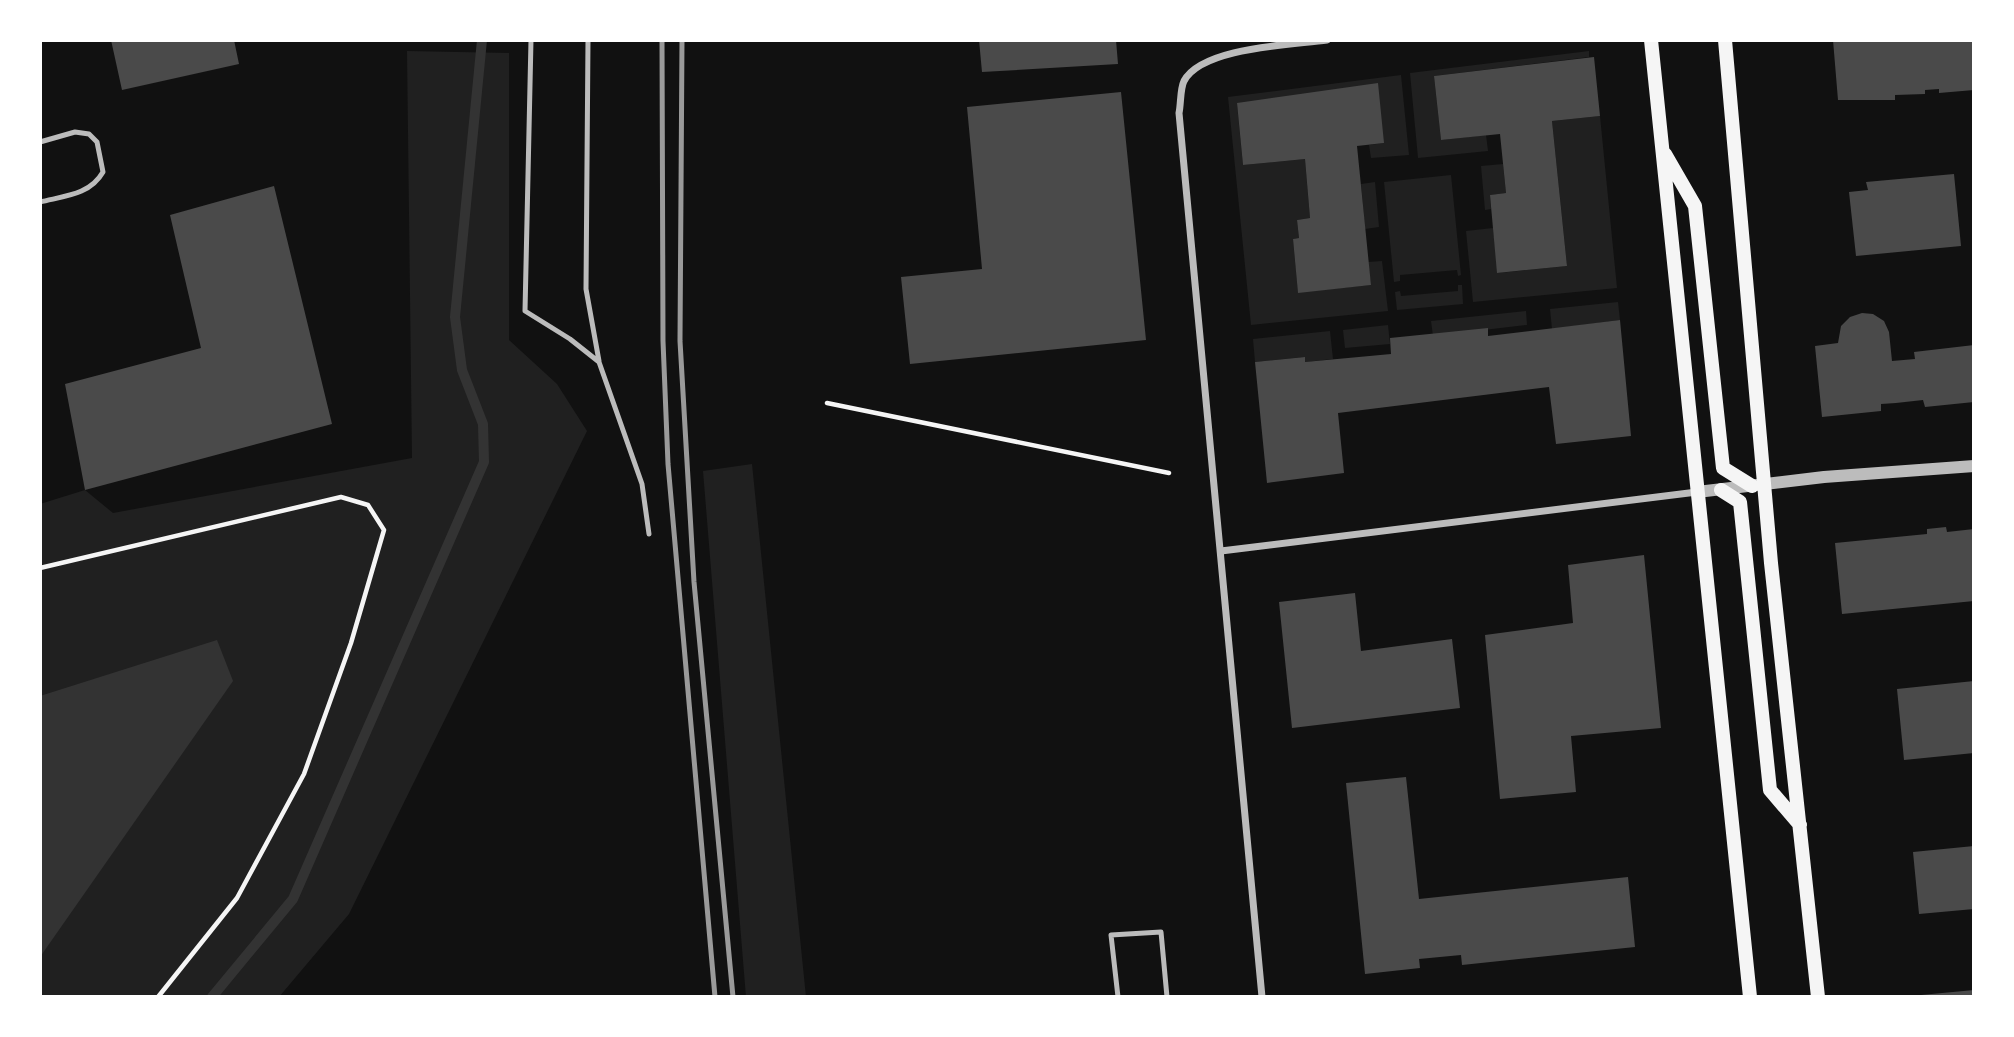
<svg xmlns="http://www.w3.org/2000/svg" width="2014" height="1037" font-family="'Nunito Sans',sans-serif">
<style>
.green{fill:#202020}
.water{fill:#333}
.lines{fill:none;stroke-linecap:round;stroke-linejoin:round}
.stream{stroke:#333;stroke-width:10}
.building{fill:#4a4a4a}
.path{stroke:#f5f5f5;stroke-width:4.5}
.service{stroke:#bcbcbc;stroke-width:5}
.minor{stroke:#bcbcbc;stroke-width:7}
.tertiary{stroke:#bcbcbc;stroke-width:12}
.secondary{stroke:#f5f5f5;stroke-width:14}
.rail{stroke:#9a9a9a;stroke-width:5}
</style>
<rect width="100%" height="100%" fill="#111"/>
<path class="green" d="M 407,51 L 509,53 L 509,340 L 557,384 L 587,431 L 349,914 L 279,997 L 40,997 L 40,504 L 85,490 L 113,513 L 412,458 Z
M 1589,51 L 1589,57 L 1434,76 L 1441,140 L 1486,135 L 1488,151 L 1418,158 L 1410,73 Z
M 1401,75 L 1409,155 L 1371,158 L 1369,145 L 1384,143 L 1237,104 L 1243,165 L 1305,159 L 1310,218 L 1297,220 L 1299,238 L 1293,239 L 1298,292 L 1371,285 L 1368,262 L 1382,261 L 1388,311 L 1251,325 L 1228,97 Z
M 1600,116 L 1617,288 L 1473,302 L 1466,231 L 1493,228 L 1498,273 L 1567,266 L 1552,121 Z
M 1503,164 L 1506,193 L 1490,195 L 1491,209 L 1485,210 L 1481,166 Z
M 1451,175 L 1461,275 L 1458,276 L 1457,270 L 1400,275 L 1400,281 L 1394,282 L 1384,182 Z
M 1375,182 L 1379,227 L 1365,229 L 1361,184 Z
M 1458,285 L 1462,285 L 1463,304 L 1397,310 L 1395,292 L 1400,291 L 1401,296 L 1458,291 Z
M 1618,302 L 1620,320 L 1552,329 L 1550,309 Z
M 1526,311 L 1527,325 L 1433,336 L 1431,321 Z
M 1388,325 L 1390,344 L 1345,348 L 1343,330 Z
M 1330,331 L 1333,359 L 1305,362 L 1304,357 L 1255,362 L 1253,339 Z
M 752,464 L 806,997 L 746,997 L 703,471 Z"/>
<path class="water" d="M 217,640 L 233,681 L 40,957 L 40,696 Z"/>
<g class="lines">
<path class="stream" d="M 212,997 L 293,899 L 484,462 L 483,424 L 462,370 L 455,317 L 482,40"/>
</g>
<path class="building" d="M 111,40 L 234,40 L 239,64 L 122,90 Z
M 979,40 L 1116,40 L 1118,64 L 982,72 Z
M 1833,40 L 1974,40 L 1974,90 L 1939,93 L 1939,89 L 1925,90 L 1925,94 L 1895,95 L 1895,100 L 1838,100 Z
M 1594,57 L 1600,116 L 1552,121 L 1567,266 L 1497,273 L 1490,195 L 1506,193 L 1500,134 L 1441,140 L 1434,76 Z
M 1378,83 L 1384,143 L 1357,146 L 1371,285 L 1298,293 L 1293,239 L 1299,238 L 1297,220 L 1310,218 L 1305,159 L 1243,165 L 1237,103 Z
M 1121,92 L 1146,340 L 910,364 L 901,277 L 982,269 L 967,107 Z
M 1954,174 L 1961,246 L 1856,256 L 1849,192 L 1868,190 L 1866,182 Z
M 274,186 L 332,424 L 85,490 L 65,384 L 201,348 L 170,215 Z
M 1862,313 L 1873,314 L 1884,321 L 1889,332 L 1892,361 L 1915,359 L 1914,352 L 1974,345 L 1974,402 L 1925,407 L 1923,400 L 1896,403 L 1881,404 L 1881,411 L 1822,417 L 1815,346 L 1838,343 L 1841,326 L 1850,317 Z
M 1620,320 L 1631,436 L 1556,444 L 1549,387 L 1338,413 L 1344,473 L 1267,483 L 1255,362 L 1305,357 L 1305,362 L 1391,354 L 1390,338 L 1488,328 L 1488,336 Z
M 1946,527 L 1947,532 L 1974,529 L 1974,601 L 1842,614 L 1835,543 L 1927,534 L 1927,529 Z
M 1644,555 L 1661,728 L 1571,736 L 1576,792 L 1500,799 L 1485,635 L 1573,623 L 1568,565 Z
M 1355,593 L 1361,651 L 1452,639 L 1460,708 L 1292,728 L 1279,602 Z
M 1974,681 L 1974,753 L 1904,760 L 1897,689 Z
M 1406,777 L 1419,899 L 1628,877 L 1635,947 L 1462,965 L 1461,955 L 1419,959 L 1420,968 L 1365,974 L 1346,783 Z
M 1974,846 L 1974,909 L 1919,914 L 1913,852 Z
M 1974,990 L 1974,997 L 1921,997 L 1921,995 Z"/>
<g class="lines">
<path class="path" d="M 827,403 L 1169,473
M 40,568 L 341,497 L 368,505 L 384,530 L 351,643 L 304,774 L 237,898 L 158,997"/>
<path class="service" d="M 531,40 L 525,311 L 570,339 L 599,362 L 642,484 L 649,534
M 588,40 L 586,289 L 599,361
M 40,142 L 75,132 L 89,134 L 97,142 L 103,172 C 90,195 64,196 40,202
M 1118,997 L 1111,935 L 1161,932 L 1167,997"/>
<path class="minor" d="M 1221,551 L 1697,492
M 1262,997 L 1179,113 C 1181,104 1180,89 1184,81 C 1202,47 1292,45 1327,40"/>
<path class="tertiary" d="M 1697,492 L 1824,477 L 1974,466"/>
<path class="secondary" d="M 1651,40 L 1750,997
M 1725,40 L 1771,563 L 1818,997
M 1665,154 L 1695,206 L 1723,468 L 1752,486
M 1721,490 L 1740,502 L 1770,790 L 1800,825"/>
<path class="rail" d="M 662,40 L 663,341 L 668,464 L 715,997
M 682,40 L 680,341 L 694,582 L 733,997"/>
</g>
<rect width="2014" height="1037" fill="none" stroke="#ffffff" stroke-width="84"/>
</svg>
